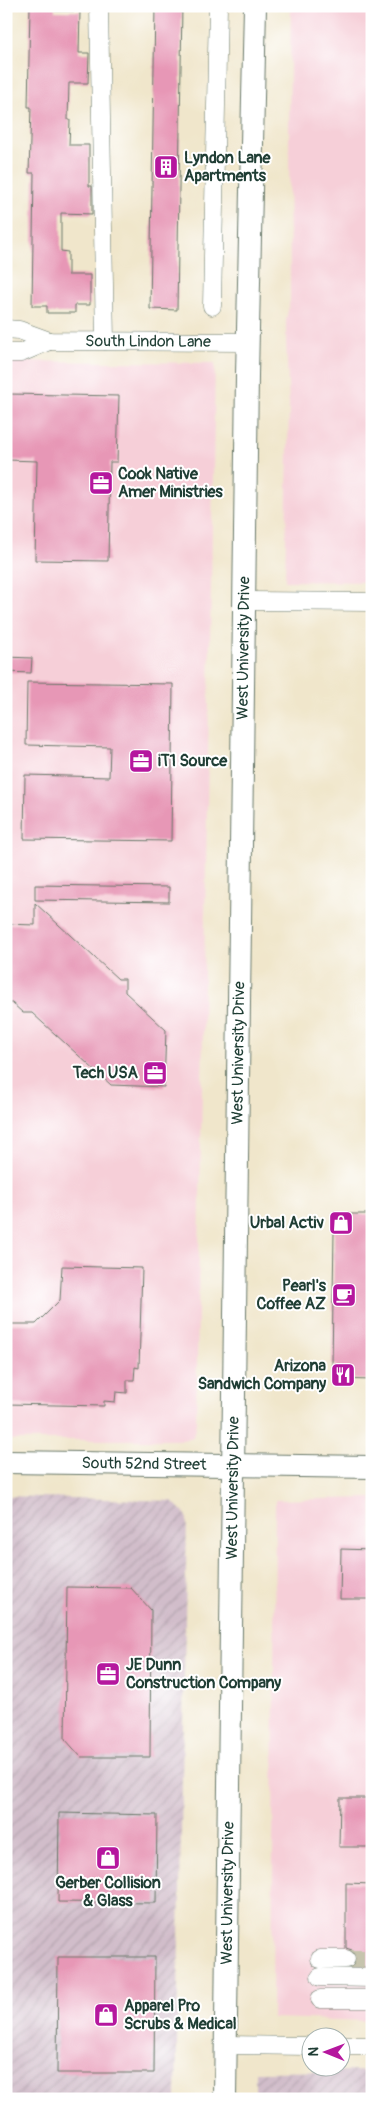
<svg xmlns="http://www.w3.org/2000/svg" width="378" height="2105" font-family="Pangolin,sans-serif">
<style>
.built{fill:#f6cfd8}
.industrial{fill:url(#industrial-furrows)}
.building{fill:#e797b6}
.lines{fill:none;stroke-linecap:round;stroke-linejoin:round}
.minor-tunnel{stroke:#c6c4ad;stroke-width:18;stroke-dasharray:18 9;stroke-linecap:butt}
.minor-casing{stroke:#687869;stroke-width:19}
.major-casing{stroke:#687869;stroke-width:24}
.minor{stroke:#fff;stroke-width:18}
.major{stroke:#fff;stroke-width:22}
.labels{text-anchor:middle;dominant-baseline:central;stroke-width:4;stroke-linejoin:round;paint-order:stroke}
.poi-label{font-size:16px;font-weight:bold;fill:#1f3d34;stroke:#fff;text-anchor:start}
.street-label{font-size:16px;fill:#1f3d34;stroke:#fff}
</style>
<defs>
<pattern id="industrial-furrows" width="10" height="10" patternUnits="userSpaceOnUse" patternTransform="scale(1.25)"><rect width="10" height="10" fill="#d1bdca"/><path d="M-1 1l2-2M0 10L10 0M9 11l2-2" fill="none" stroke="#b3a3ae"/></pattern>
</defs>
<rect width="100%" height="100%" fill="#fff"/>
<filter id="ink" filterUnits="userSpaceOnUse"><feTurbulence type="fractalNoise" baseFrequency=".02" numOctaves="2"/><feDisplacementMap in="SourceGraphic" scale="10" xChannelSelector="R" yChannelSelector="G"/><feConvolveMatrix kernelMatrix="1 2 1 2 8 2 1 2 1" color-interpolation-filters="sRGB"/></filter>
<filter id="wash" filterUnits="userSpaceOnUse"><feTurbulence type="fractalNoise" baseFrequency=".0096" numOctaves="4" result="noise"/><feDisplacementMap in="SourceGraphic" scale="20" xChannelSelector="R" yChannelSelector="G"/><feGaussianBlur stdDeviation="1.12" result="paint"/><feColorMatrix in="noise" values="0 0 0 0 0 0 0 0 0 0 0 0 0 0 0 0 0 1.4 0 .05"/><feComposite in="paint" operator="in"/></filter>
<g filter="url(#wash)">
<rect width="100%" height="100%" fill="#f0e6cb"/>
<path class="built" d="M 291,6 L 372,6 L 372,582 L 285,581 L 289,405 L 286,342 L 286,320 L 290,300 L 289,125 Z
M 6,361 L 215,363 L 196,1423 L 193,1437 L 183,1440 L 6,1440 Z
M 372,1498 L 372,2021 L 272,2018 L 275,1500 Z"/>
<path class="industrial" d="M 6,1496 L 172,1501 L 187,1516 L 176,2099 L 6,2099 Z
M 372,2071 L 372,2099 L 255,2099 L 255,2072 Z"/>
<g id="blocks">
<path class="building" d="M 30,6 L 55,6 L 55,11 L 80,11 L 79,53 L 89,53 L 88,83 L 69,83 L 68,120 L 70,120 L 69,145 L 89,145 L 89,186 L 92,186 L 92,214 L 61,213 L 61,251 L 68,252 L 68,275 L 90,275 L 90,305 L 75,305 L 75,313 L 47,313 L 47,306 L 32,306 L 34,173 L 29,173 L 31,107 L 28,107 Z
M 155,6 L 182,6 L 177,310 L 150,309 Z
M 9,394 L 119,396 L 117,462 L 110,462 L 108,561 L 35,560 L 37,461 L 8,460 Z
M 6,657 L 32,658 L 31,673 L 6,672 Z
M 27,682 L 173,684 L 171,841 L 24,839 L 25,775 L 109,777 L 110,747 L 26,745 Z
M 35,885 L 169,887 L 169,902 L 35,900 Z
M 35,903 L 118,979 L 125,979 L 125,992 L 166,1030 L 164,1087 L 111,1085 L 32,1013 L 23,1013 L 12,1003 L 6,1003 L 6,924 L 35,925 Z
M 337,1214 L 372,1214 L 372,1380 L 336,1379 L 336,1365 L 332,1365 L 334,1231 L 337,1231 Z
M 62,1266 L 142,1268 L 139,1368 L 135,1367 L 134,1380 L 127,1380 L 127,1393 L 116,1392 L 115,1402 L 104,1401 L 104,1406 L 6,1404 L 6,1324 L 36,1324 L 60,1300 Z
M 341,1549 L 372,1550 L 372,1599 L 340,1599 Z
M 67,1587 L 131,1588 L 151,1610 L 150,1757 L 81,1757 L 65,1739 Z
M 340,1798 L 372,1798 L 372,1847 L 339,1847 Z
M 59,1813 L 157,1815 L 156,1903 L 58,1902 Z
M 346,1883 L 372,1884 L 372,1967 L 353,1967 L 357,1959 L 355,1954 L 352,1950 L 346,1948 Z
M 58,1957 L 155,1957 L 154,2073 L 57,2073 Z"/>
</g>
</g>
<g filter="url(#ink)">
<use href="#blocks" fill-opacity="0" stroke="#687869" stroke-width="1"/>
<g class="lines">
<path class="minor-tunnel" d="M 346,1959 L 372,1959"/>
<defs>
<g id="minor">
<path d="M 99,6 L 105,341"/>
<path d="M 212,306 L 218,6"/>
<path id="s1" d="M 6,329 L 19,330 L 49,341 L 248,342"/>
<path d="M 6,353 L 21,353 L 49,341"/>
<path d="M 245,601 L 372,602"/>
<path d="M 320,1959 L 346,1959"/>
<path d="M 320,1977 L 372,1978"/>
<path d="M 320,1999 L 372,1999"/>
<path d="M 226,2045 L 310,2046"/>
<path d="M 340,2046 L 372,2046"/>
</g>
<g id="major">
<path id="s2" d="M 6,1462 L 372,1467"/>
<path id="s3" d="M 225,2099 L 247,375 L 255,6"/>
</g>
</defs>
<use href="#minor" class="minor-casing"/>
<use href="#major" class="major-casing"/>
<use href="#minor" class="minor"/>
<use href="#major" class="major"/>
</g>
</g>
<defs>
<symbol id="building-square" viewBox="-11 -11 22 22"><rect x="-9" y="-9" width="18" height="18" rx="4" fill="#b5179e" stroke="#fff"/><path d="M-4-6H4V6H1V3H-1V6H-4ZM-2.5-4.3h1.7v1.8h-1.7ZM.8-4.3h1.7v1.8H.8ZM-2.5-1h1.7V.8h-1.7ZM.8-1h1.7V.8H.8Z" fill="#fff"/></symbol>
<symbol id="office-square" viewBox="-11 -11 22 22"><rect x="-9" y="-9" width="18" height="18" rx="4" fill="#b5179e" stroke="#fff"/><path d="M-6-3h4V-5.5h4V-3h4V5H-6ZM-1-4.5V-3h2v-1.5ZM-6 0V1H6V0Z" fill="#fff"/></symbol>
<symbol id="shop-square" viewBox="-11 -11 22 22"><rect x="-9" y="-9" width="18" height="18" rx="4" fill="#b5179e" stroke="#fff"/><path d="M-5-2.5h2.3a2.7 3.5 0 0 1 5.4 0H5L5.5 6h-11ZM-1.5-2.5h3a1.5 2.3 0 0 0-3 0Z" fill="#fff"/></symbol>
<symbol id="cafe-square" viewBox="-11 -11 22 22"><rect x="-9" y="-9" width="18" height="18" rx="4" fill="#b5179e" stroke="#fff"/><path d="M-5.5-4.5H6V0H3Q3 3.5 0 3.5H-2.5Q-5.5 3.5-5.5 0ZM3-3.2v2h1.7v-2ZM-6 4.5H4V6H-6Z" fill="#fff"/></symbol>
<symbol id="restaurant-square" viewBox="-11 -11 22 22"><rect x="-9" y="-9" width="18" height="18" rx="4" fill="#b5179e" stroke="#fff"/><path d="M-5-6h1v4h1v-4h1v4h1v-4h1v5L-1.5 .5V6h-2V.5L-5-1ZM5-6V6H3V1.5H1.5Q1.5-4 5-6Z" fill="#fff"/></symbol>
</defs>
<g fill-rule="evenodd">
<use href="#building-square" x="152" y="153" width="28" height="28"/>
<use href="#office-square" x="87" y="469" width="28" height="28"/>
<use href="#office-square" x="127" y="747" width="28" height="28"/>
<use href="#office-square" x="141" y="1059" width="28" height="28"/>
<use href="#shop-square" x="327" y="1209" width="28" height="28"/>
<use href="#cafe-square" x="330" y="1281" width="28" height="28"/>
<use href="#restaurant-square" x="329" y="1361" width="28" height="28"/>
<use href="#office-square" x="94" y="1660" width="28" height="28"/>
<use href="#shop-square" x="94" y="1844" width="28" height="28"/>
<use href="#shop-square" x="92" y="2001" width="28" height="28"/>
</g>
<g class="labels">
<g class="poi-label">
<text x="184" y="158">Lyndon Lane<tspan x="184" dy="18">Apartments</tspan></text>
<text x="118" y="474">Cook Native<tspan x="118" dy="18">Amer Ministries</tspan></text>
<text x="158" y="761">iT1 Source</text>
<text x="138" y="1073" text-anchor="end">Tech USA</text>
<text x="324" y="1223" text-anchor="end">Urbal Activ</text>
<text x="326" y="1286" text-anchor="end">Pearl's<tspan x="326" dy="18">Coffee AZ</tspan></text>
<text x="326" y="1366" text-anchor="end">Arizona<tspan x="326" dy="18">Sandwich Company</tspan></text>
<text x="126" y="1665">JE Dunn<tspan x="126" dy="18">Construction Company</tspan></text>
<text x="108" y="1883" text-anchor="middle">Gerber Collision<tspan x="108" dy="18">&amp; Glass</tspan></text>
<text x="124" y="2006">Apparel Pro<tspan x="124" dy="18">Scrubs &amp; Medical</tspan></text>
</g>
<g class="street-label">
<text stroke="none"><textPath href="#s1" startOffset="144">South Lindon Lane</textPath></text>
<text stroke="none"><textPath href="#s3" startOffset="1451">West University Drive</textPath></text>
<text stroke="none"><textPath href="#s3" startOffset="1046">West University Drive</textPath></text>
<text stroke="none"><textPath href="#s2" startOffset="138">South 52nd Street</textPath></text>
<text stroke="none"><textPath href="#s3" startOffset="611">West University Drive</textPath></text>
<text stroke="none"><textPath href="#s3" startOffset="206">West University Drive</textPath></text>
</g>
</g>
<rect width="378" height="2105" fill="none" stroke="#fff" stroke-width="25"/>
<g transform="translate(326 2052) rotate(271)"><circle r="24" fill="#ffffff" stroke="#a5b1ae"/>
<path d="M0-4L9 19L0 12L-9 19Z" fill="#b5179e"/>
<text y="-8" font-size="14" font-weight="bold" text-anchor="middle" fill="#1f3d34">N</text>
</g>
</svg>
